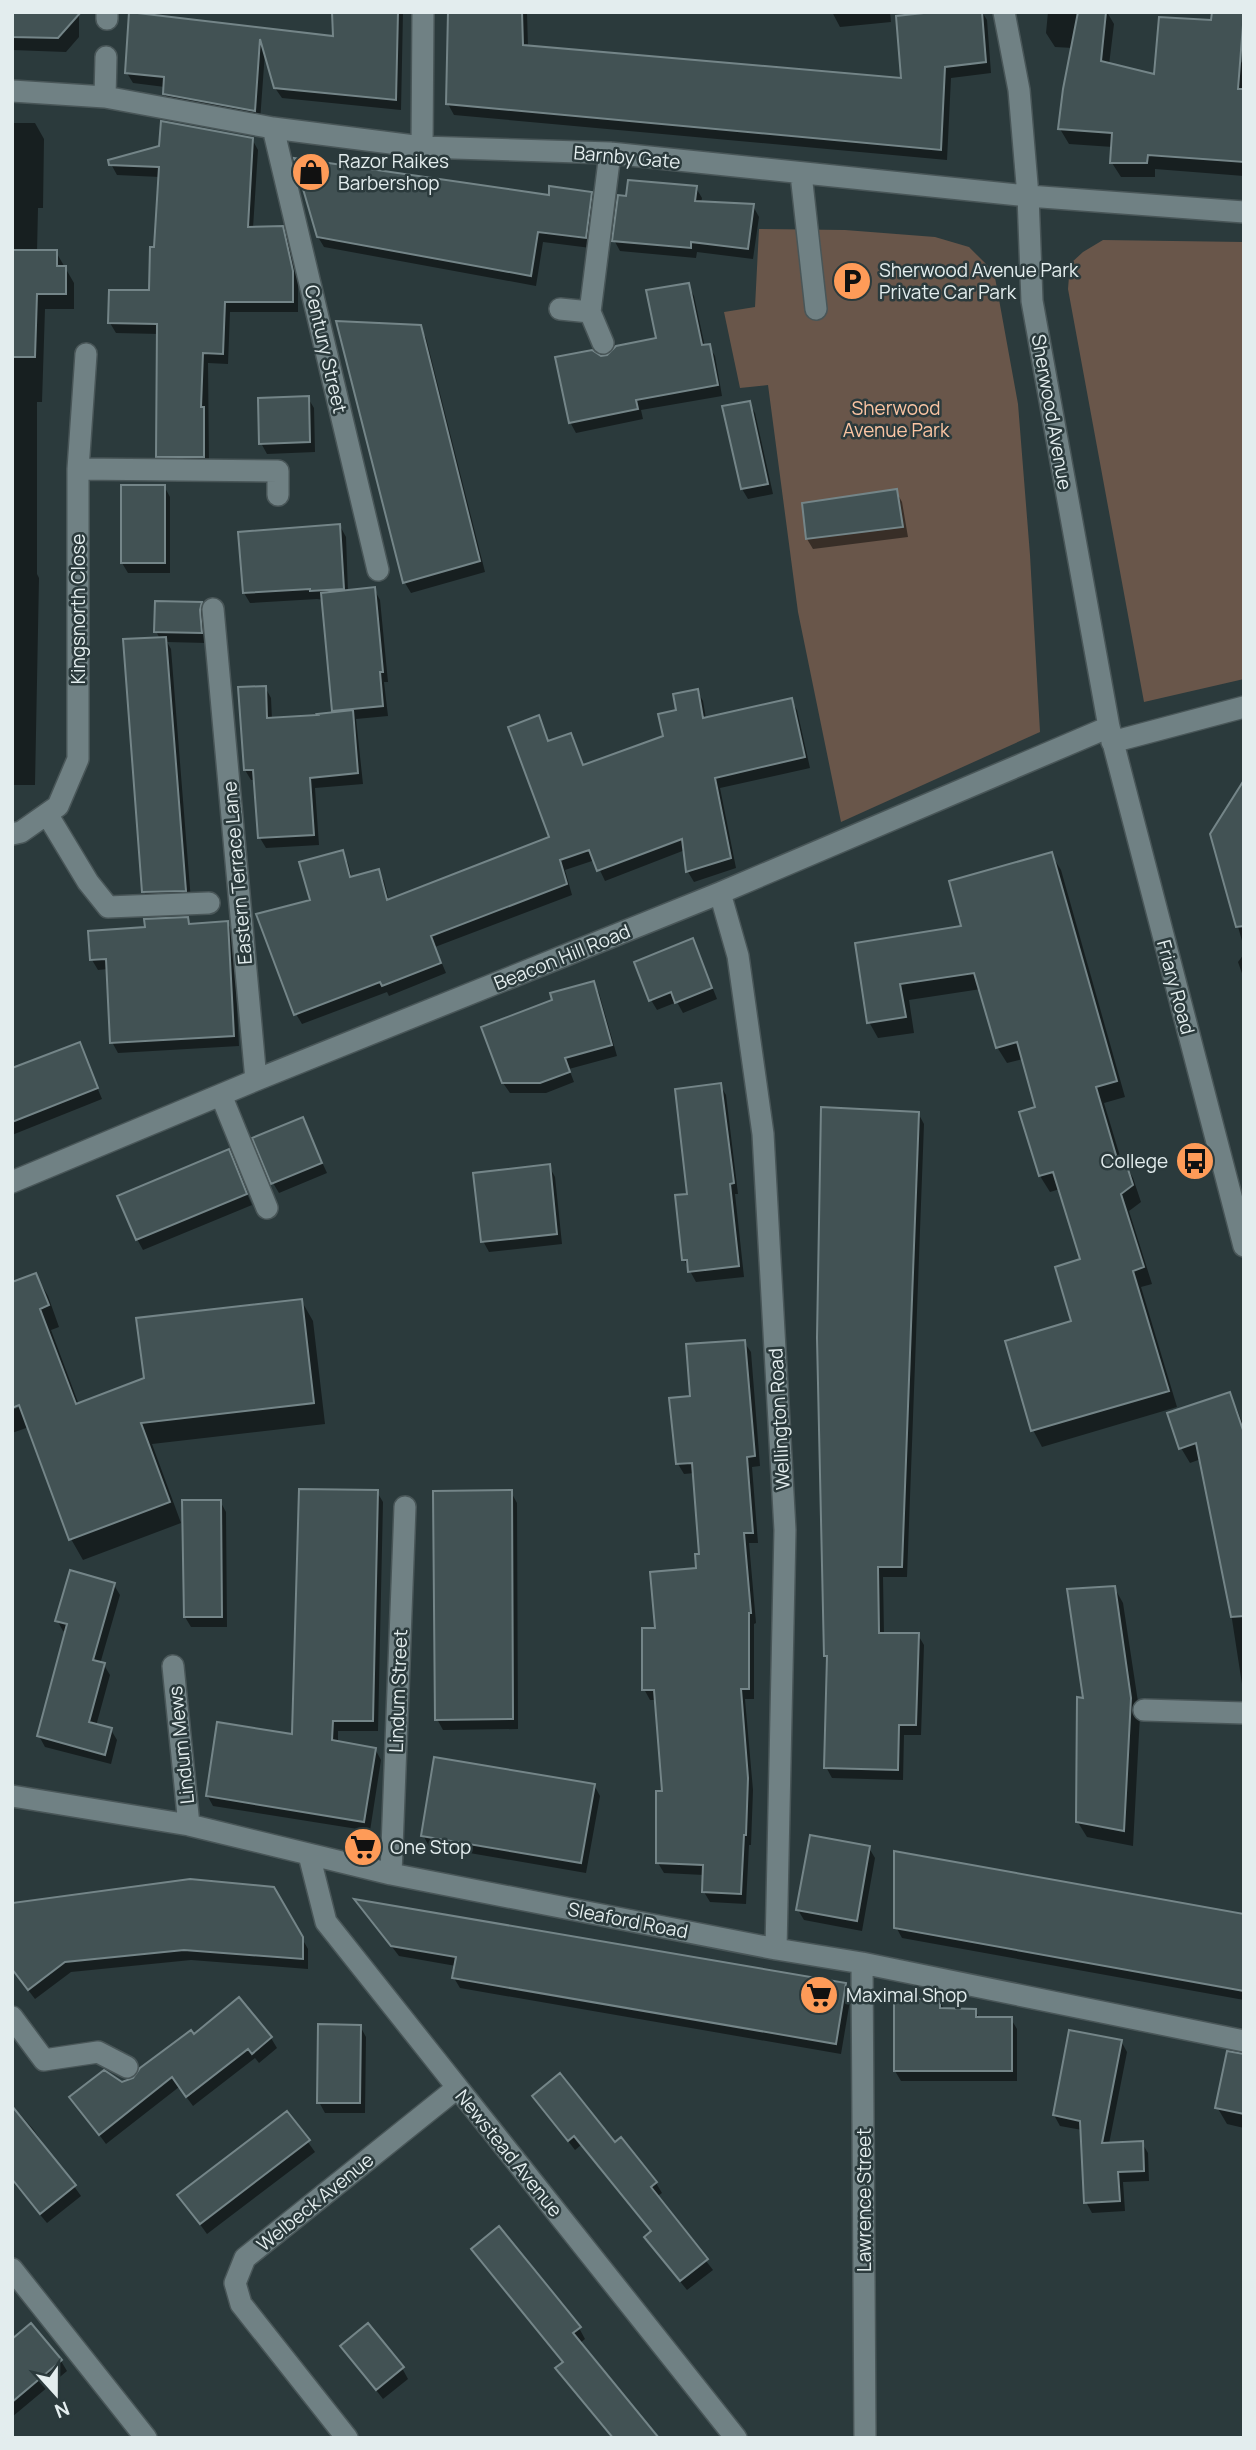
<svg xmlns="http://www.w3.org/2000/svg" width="1256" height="2450" font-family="Manrope,sans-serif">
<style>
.green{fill:#69564a}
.shadow{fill:#0007}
.building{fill:#425254;stroke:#748588;stroke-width:2}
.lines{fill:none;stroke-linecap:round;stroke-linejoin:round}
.minor-casing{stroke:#495658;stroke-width:24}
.minor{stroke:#708184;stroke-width:21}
.labels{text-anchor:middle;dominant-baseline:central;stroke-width:5;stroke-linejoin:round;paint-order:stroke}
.street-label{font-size:19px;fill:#e3edee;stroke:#2b3a3c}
.poi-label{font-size:19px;fill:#e3edee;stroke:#2b3a3c;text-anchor:start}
.park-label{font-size:19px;fill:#fbc5a3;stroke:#2b3a3c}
</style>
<rect width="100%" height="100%" fill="#2b3a3c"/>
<path class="green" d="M 759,229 L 845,230 L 935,237 L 969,247 L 994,272 L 1018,404 L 1030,555 L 1040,732 L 841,822 L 798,612 L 768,385 L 740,388 L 724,312 L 755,307 Z
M 1103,240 L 1244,242 L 1244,679 L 1144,702 L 1068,289 L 1070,264 L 1083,252 Z"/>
<path class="shadow" d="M 12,12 L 79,12 L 79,37 L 66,52 L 12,50 Z
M 334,12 L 403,12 L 401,110 L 282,98 L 275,88 L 265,52 L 260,121 L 170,104 L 164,94 L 165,87 L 133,83 L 127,73 L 130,13 L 334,38 Z
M 450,12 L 527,12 L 528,47 L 903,80 L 949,12 L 982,12 L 987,20 L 991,73 L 951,78 L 947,160 L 454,115 L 448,104 Z
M 832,12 L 890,12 L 891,22 L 840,27 Z
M 1048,12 L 1107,12 L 1114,24 L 1109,65 L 1156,76 L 1213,55 L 1240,60 L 1244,66 L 1244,176 L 1155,169 L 1155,177 L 1121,177 L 1112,163 L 1113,147 L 1069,144 L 1060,129 L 1073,48 L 1055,47 L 1046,33 Z
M 12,123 L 35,123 L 44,139 L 43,208 L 38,208 L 37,252 L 56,252 L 74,283 L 74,309 L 45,309 L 42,402 L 37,402 L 37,574 L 39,578 L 35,785 L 12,785 Z
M 252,139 L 258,150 L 253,228 L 282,228 L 288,239 L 298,283 L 298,312 L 230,312 L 228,364 L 208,363 L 209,467 L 164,467 L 158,456 L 159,334 L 116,333 L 110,323 L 151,292 L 160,177 L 117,175 L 111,164 Z
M 696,188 L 702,198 L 701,203 L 753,206 L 759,217 L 753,259 L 697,252 L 696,258 L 620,251 L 614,240 Z
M 591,193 L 597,204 L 591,248 L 543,242 L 536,286 L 324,247 L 318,237 L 550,197 Z
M 688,285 L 694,296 L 705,347 L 709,346 L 715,356 L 722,396 L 641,410 L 643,419 L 576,433 L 570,422 L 600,358 L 658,340 Z
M 338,323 L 420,327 L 426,338 L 485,572 L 411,593 L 405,583 Z
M 308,398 L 314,408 L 315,452 L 267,454 L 261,443 Z
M 749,403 L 755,413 L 773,494 L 748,499 L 742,489 Z
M 164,486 L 170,497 L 170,573 L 128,573 L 122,563 Z
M 896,491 L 902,502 L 908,537 L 813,549 L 807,539 L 804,505 Z
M 340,526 L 346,537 L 348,592 L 374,589 L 380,600 L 388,682 L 384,682 L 388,716 L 356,719 L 363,784 L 315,788 L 319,845 L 266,848 L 260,838 L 256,780 L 251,780 L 245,770 L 265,687 L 271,698 L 272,720 L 335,714 L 324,600 L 317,599 L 250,603 L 244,593 Z
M 201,604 L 207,614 L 207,643 L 167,642 L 171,649 L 191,901 L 150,902 L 144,892 L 125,641 L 160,639 L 156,631 Z
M 697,691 L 703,701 L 706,719 L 791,700 L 797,710 L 810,768 L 720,788 L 736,868 L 694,882 L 688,872 L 685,850 L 605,881 L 595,860 L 565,870 L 572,895 L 435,947 L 446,973 L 389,996 L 387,992 L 302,1024 L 296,1014 L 312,901 L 342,852 L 348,863 L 352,878 L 378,871 L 384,881 L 389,901 L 551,838 L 538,717 L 549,743 L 570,735 L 584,767 L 665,737 L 678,712 Z
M 1244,783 L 1244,948 L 1212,834 Z
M 1051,854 L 1061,870 L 1125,1097 L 1104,1103 L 1122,1163 L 1124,1162 L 1133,1178 L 1141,1202 L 1129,1211 L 1152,1284 L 1141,1287 L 1177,1407 L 1042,1447 L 1033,1430 L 1074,1323 L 1083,1260 L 1060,1189 L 1050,1192 L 1040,1176 L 1037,1108 L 1023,1059 L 1007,1063 L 997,1047 L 981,989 L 909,1000 L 914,1033 L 878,1038 L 869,1022 L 857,945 L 963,928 Z
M 187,919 L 191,925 L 227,922 L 233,933 L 239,1046 L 118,1053 L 112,1042 L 108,969 L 98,970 L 92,960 L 147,929 Z
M 698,951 L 717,999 L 683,1013 L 677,1002 L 657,1010 L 651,1000 Z
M 1244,954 L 1244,979 L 1238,962 Z
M 593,983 L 599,993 L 617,1056 L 569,1069 L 574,1082 L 546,1093 L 510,1093 L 503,1083 L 554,1001 Z
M 79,1044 L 102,1099 L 12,1135 L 12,1067 L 14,1069 Z
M 720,1085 L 726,1095 L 738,1194 L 735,1194 L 744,1277 L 696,1282 L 684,1260 L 689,1195 Z
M 918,1113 L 924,1124 L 907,1577 L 883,1577 L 884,1635 L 918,1635 L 924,1645 L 921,1735 L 904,1735 L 903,1780 L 832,1778 L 826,1767 L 829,1661 L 826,1656 Z
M 302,1119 L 327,1173 L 279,1193 L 273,1183 Z
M 228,1151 L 252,1205 L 143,1250 L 137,1239 Z
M 549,1166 L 555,1177 L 562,1244 L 489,1252 L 483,1241 Z
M 36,1275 L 48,1296 L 59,1327 L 51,1330 L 79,1405 L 145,1379 L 301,1300 L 313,1321 L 325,1424 L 152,1444 L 181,1523 L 83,1560 L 71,1539 L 29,1427 L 12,1433 L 12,1410 L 28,1404 Z
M 744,1342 L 751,1352 L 760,1466 L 752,1467 L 758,1543 L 749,1543 L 756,1623 L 754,1624 L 754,1699 L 745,1699 L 753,1790 L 751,1845 L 749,1845 L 746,1904 L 710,1902 L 704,1892 L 704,1875 L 664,1873 L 658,1863 L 664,1793 L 656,1700 L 650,1700 L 644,1689 L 657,1630 L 697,1570 L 701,1556 L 695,1473 L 684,1474 L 678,1464 L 691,1398 Z
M 1229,1394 L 1237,1409 L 1244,1427 L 1244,1697 L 1225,1574 L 1201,1459 L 1190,1463 L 1181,1448 Z
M 377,1492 L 383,1502 L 378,1731 L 338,1731 L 338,1742 L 375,1749 L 381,1760 L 370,1831 L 213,1806 L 207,1795 L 294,1736 Z
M 511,1492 L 517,1503 L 518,1729 L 443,1730 L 437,1719 Z
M 220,1501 L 226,1512 L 227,1627 L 191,1627 L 185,1617 Z
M 114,1585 L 120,1595 L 100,1664 L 104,1665 L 110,1675 L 96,1726 L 111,1730 L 117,1740 L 111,1764 L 45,1747 L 39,1736 L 67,1632 L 63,1631 L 57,1620 Z
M 1114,1587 L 1123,1603 L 1140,1715 L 1133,1846 L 1087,1837 L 1077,1821 L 1085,1700 Z
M 594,1785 L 600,1796 L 586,1873 L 429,1846 L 423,1835 Z
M 869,1848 L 875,1858 L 862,1931 L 804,1920 L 798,1910 Z
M 273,1888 L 308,1949 L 308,1969 L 191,1960 L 71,1972 L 35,1999 L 12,1969 Z
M 357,1901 L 845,1984 L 851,1995 L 841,2054 L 460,1988 L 454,1978 L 456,1966 L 399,1956 Z
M 1244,1916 L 1244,2000 L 902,1938 L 896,1927 Z
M 939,2001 L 945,2010 L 975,2010 L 980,2019 L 1011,2019 L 1017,2029 L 1017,2081 L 901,2081 L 895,2071 Z
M 360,2026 L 366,2037 L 365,2113 L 325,2113 L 319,2102 Z
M 194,2036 L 271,2038 L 277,2048 L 259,2063 L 255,2058 L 193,2106 L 179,2087 L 106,2144 L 72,2098 L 135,2080 Z
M 1121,2041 L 1127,2052 L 1109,2144 L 1142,2143 L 1148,2153 L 1149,2181 L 1123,2182 L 1125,2211 L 1092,2213 L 1086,2202 L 1082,2130 L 1060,2126 L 1054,2115 Z
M 1244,2068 L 1244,2128 L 1227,2124 L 1217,2107 Z
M 534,2097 L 615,2144 L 656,2183 L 662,2193 L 656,2197 L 713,2270 L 687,2290 L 652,2247 L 646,2237 L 652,2233 L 581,2145 L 575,2150 Z
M 12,2105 L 33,2129 L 81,2196 L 47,2223 L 12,2181 Z
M 287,2113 L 315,2152 L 207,2234 L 186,2205 Z
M 499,2229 L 579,2328 L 585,2339 L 580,2343 L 657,2438 L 612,2438 L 564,2379 L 558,2368 L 564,2363 L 479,2260 L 473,2249 Z
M 12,2341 L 61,2361 L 67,2371 L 12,2417 Z
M 342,2346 L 402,2368 L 408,2379 L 383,2399 Z"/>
<path class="building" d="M 12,12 L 81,12 L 58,38 L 12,37 Z
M 129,12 L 333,36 L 332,12 L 398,12 L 396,100 L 274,88 L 260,39 L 255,111 L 163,94 L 164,77 L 125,73 Z
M 448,12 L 522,12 L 523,45 L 901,78 L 896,16 L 933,12 L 982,12 L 986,62 L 945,67 L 941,150 L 446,104 Z
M 1078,12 L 1106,12 L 1101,61 L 1154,74 L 1159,17 L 1211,20 L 1212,12 L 1244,12 L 1238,89 L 1244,89 L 1244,162 L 1148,155 L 1147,163 L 1110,163 L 1112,133 L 1058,129 L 1063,89 Z
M 161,121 L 253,138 L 248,227 L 283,226 L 293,271 L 293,302 L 225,302 L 223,354 L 203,353 L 201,407 L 204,407 L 204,457 L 156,457 L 157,324 L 108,323 L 109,290 L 149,290 L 150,247 L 154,247 L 159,167 L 109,165 L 108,160 L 159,146 Z
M 294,158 L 549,195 L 549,186 L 592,192 L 586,238 L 538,232 L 531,276 L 317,237 Z
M 628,180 L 697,186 L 695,201 L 754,204 L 748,249 L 691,242 L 691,248 L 612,241 L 618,195 L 626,196 Z
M 12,250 L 57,250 L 57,266 L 66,266 L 66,294 L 37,294 L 35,357 L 12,357 Z
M 689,283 L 702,345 L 710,344 L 718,385 L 636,400 L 638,409 L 569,423 L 555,357 L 592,350 L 601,356 L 607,355 L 616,346 L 656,338 L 646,290 Z
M 336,321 L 421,325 L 480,561 L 403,583 Z
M 309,396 L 310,442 L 259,444 L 258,398 Z
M 750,401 L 768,484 L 741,489 L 722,406 Z
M 121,485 L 165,485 L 165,563 L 121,563 Z
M 897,489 L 903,527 L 806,539 L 802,503 Z
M 340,524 L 344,589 L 310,591 L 310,589 L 243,593 L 238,532 Z
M 375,587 L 383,672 L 380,672 L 383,706 L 332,711 L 321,593 Z
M 155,601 L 202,602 L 200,610 L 202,633 L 154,632 Z
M 166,637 L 186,891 L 142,892 L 123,639 Z
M 266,686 L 267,718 L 318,715 L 317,714 L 353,710 L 358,773 L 310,778 L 314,835 L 258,838 L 253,770 L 244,770 L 238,687 Z
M 698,689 L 703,718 L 792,698 L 805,757 L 715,778 L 731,858 L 686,872 L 682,839 L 597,871 L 589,850 L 560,860 L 567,884 L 431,936 L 441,963 L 382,986 L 380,982 L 294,1015 L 256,914 L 310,900 L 299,862 L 343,850 L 350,877 L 379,869 L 387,900 L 549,837 L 508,727 L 539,715 L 548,741 L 571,733 L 583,765 L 663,736 L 658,714 L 676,710 L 673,694 Z
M 1244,780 L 1244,926 L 1236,927 L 1210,834 Z
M 1052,852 L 1117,1081 L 1096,1087 L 1118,1162 L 1125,1160 L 1133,1185 L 1121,1194 L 1144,1267 L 1133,1271 L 1169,1391 L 1031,1431 L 1005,1341 L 1071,1321 L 1055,1267 L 1080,1259 L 1053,1172 L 1039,1176 L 1019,1112 L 1035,1107 L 1017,1042 L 996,1048 L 974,973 L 900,984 L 906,1017 L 867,1023 L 855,943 L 961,926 L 949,881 Z
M 188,917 L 189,924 L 228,921 L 234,1036 L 110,1043 L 106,959 L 90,960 L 88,931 L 145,927 L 144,919 Z
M 693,938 L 712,988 L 675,1003 L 671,992 L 649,1001 L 634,962 Z
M 594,981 L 612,1045 L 565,1058 L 570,1072 L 540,1083 L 502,1083 L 481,1027 L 552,1000 L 550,993 Z
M 80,1042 L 98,1088 L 12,1122 L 12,1068 Z
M 721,1083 L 734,1183 L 730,1184 L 739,1266 L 688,1272 L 687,1260 L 682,1260 L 675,1195 L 687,1194 L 675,1089 Z
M 821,1107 L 919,1112 L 902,1567 L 878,1567 L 879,1633 L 919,1633 L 916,1725 L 899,1725 L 898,1770 L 824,1768 L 827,1656 L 824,1656 L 817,1338 Z
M 303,1117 L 322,1163 L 271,1184 L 252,1138 Z
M 229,1149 L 247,1194 L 136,1240 L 117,1196 Z
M 550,1164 L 557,1234 L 481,1242 L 473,1173 Z
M 36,1273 L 49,1305 L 40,1309 L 76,1404 L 144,1378 L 136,1318 L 302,1299 L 314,1403 L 141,1423 L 170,1502 L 69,1540 L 19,1405 L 12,1408 L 12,1282 Z
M 745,1340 L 755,1456 L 747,1457 L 753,1533 L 744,1533 L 751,1613 L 749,1613 L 749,1689 L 741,1689 L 748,1778 L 746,1835 L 744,1835 L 741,1894 L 702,1892 L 703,1865 L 656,1863 L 656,1791 L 662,1791 L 654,1690 L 642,1690 L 642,1628 L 655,1628 L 650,1572 L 696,1568 L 695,1554 L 699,1554 L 692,1463 L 676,1464 L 669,1398 L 690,1396 L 686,1344 Z
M 1230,1392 L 1244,1433 L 1244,1616 L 1231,1617 L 1196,1443 L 1179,1449 L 1167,1413 Z
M 299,1489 L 378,1490 L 373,1721 L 333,1721 L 332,1740 L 376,1748 L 364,1822 L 206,1796 L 217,1722 L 292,1734 Z
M 512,1490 L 513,1719 L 435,1720 L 433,1491 Z
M 182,1500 L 221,1500 L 222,1617 L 184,1617 Z
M 70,1570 L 115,1583 L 93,1660 L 105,1663 L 89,1722 L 112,1728 L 105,1755 L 37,1736 L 67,1624 L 55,1621 Z
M 1115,1586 L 1131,1698 L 1124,1831 L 1076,1822 L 1077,1697 L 1083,1698 L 1067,1589 Z
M 434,1757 L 595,1784 L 581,1863 L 421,1836 Z
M 810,1835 L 870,1846 L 857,1921 L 796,1910 Z
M 894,1851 L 1244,1914 L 1244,1991 L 894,1928 Z
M 190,1879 L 274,1887 L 303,1937 L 303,1959 L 184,1950 L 65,1962 L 28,1990 L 12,1969 L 12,1903 Z
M 354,1899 L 846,1983 L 836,2044 L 452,1978 L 456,1957 L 391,1946 Z
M 239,1997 L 272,2037 L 252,2054 L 248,2049 L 186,2097 L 172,2077 L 99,2135 L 69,2097 L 104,2070 L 122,2082 L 133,2078 L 140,2068 L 191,2030 L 194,2034 Z
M 894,1999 L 940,1999 L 940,2008 L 976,2009 L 976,2017 L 1012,2017 L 1012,2071 L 894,2071 Z
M 318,2024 L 361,2025 L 360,2103 L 317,2103 Z
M 1069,2030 L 1122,2040 L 1102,2143 L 1143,2141 L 1144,2171 L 1118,2172 L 1120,2201 L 1084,2203 L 1080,2121 L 1053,2115 Z
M 1227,2051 L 1244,2054 L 1244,2114 L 1215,2108 Z
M 560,2073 L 615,2142 L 621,2137 L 657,2182 L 651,2187 L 708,2259 L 680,2281 L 644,2237 L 651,2231 L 574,2136 L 568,2141 L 532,2096 Z
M 12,2106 L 76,2185 L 40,2214 L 12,2179 Z
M 287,2111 L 310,2140 L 200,2224 L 177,2195 Z
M 499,2226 L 581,2327 L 573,2333 L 659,2438 L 613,2438 L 555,2368 L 563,2362 L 471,2249 Z
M 31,2323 L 62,2360 L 12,2402 L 12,2339 Z
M 368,2323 L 404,2367 L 376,2390 L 340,2346 Z"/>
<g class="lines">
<defs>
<path id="minor" d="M 1004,12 L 1019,90 L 1028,196 L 1032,301 L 1109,727 L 1244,1246
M 107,19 L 107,12
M 12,91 L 105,97 L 273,128 L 422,147 L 610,153 L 1028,196 L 1244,212
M 105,97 L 106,57
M 273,128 L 378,570
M 422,147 L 423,12
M 801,174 L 816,309
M 560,309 L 590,312
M 603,343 L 590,312 L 610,153
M 78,469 L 278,471 L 278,495
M 213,609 L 256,1080
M 1112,742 L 1244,707
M 47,814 L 88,882 L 108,907 L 209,903
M 12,834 L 21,832 L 58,806 L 78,759 L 78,469 L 86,354
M 720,893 L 738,956 L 763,1134 L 785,1530 L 776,1949
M 221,1095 L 267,1208
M 12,1182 L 256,1080 L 720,893 L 1109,727
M 173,1666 L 189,1825
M 1144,1710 L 1244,1713
M 12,1796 L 189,1825 L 391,1874 L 776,1949 L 862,1963 L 1244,2041
M 309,1855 L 326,1922 L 736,2438
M 391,1874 L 405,1507
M 862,1963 L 865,2438
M 12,2017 L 44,2060 L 98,2052 L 127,2067
M 12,2269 L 146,2438
M 347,2438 L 241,2304 L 235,2283 L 245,2258 L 457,2088"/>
</defs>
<use href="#minor" class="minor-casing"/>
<use href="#minor" class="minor"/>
</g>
<defs>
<symbol id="shop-disc" viewBox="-11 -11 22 22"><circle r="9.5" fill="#fe9b58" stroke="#2b3a3c"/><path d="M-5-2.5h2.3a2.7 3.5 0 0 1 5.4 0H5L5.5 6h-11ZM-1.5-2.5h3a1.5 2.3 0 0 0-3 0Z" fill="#111"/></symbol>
<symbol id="parking-disc" viewBox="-11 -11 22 22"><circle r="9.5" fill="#fe9b58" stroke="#2b3a3c"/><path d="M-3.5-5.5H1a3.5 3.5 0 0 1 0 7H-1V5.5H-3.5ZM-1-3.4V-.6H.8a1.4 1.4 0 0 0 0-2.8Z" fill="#111"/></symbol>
<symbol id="bus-disc" viewBox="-11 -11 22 22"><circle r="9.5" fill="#fe9b58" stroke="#2b3a3c"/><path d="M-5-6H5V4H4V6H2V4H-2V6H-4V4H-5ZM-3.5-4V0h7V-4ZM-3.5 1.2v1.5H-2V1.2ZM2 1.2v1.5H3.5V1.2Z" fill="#111"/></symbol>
<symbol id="supermarket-disc" viewBox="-11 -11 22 22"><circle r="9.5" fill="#fe9b58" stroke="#2b3a3c"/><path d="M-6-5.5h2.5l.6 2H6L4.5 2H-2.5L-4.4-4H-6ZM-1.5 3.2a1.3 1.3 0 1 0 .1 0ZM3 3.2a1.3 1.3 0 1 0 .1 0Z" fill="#111"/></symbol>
</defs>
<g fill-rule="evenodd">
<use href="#shop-disc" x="289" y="150" width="44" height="44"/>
<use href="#parking-disc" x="830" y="259" width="44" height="44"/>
<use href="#bus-disc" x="1173" y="1139" width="44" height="44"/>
<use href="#supermarket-disc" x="341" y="1825" width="44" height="44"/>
<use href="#supermarket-disc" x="797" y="1973" width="44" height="44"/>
</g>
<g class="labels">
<g class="street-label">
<text transform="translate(627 157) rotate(5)">Barnby Gate</text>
<text transform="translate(326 349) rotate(77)">Century Street</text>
<text transform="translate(1052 412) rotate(80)">Sherwood Avenue</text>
<text transform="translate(78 609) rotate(-90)">Kingsnorth Close</text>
<text transform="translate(237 873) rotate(-95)">Eastern Terrace Lane</text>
<text transform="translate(562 957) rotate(-22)">Beacon Hill Road</text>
<text transform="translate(1176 987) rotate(75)">Friary Road</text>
<text transform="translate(779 1419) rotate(-93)">Wellington Road</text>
<text transform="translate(398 1691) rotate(-88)">Lindum Street</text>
<text transform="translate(181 1745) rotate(-96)">Lindum Mews</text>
<text transform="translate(628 1920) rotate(11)">Sleaford Road</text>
<text transform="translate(509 2153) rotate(51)">Newstead Avenue</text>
<text transform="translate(864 2200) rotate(-90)">Lawrence Street</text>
<text transform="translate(315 2202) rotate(-39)">Welbeck Avenue</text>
</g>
<g class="poi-label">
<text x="338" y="161">Razor Raikes<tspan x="338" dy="22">Barbershop</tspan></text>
<text x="879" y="270">Sherwood Avenue Park<tspan x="879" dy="22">Private Car Park</tspan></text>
<text x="1168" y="1161" text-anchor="end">College</text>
<text x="390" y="1847">One Stop</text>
<text x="846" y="1995">Maximal Shop</text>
</g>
<g class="park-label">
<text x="896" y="408">Sherwood<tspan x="896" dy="22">Avenue Park</tspan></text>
</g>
</g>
<rect width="1256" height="2450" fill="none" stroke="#e3edee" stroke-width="28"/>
<g transform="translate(56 2394) rotate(159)" stroke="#2b3a3c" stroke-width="5" paint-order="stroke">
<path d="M0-5L12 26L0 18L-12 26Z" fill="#e3edee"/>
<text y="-10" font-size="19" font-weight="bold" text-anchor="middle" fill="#e3edee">N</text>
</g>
</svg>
